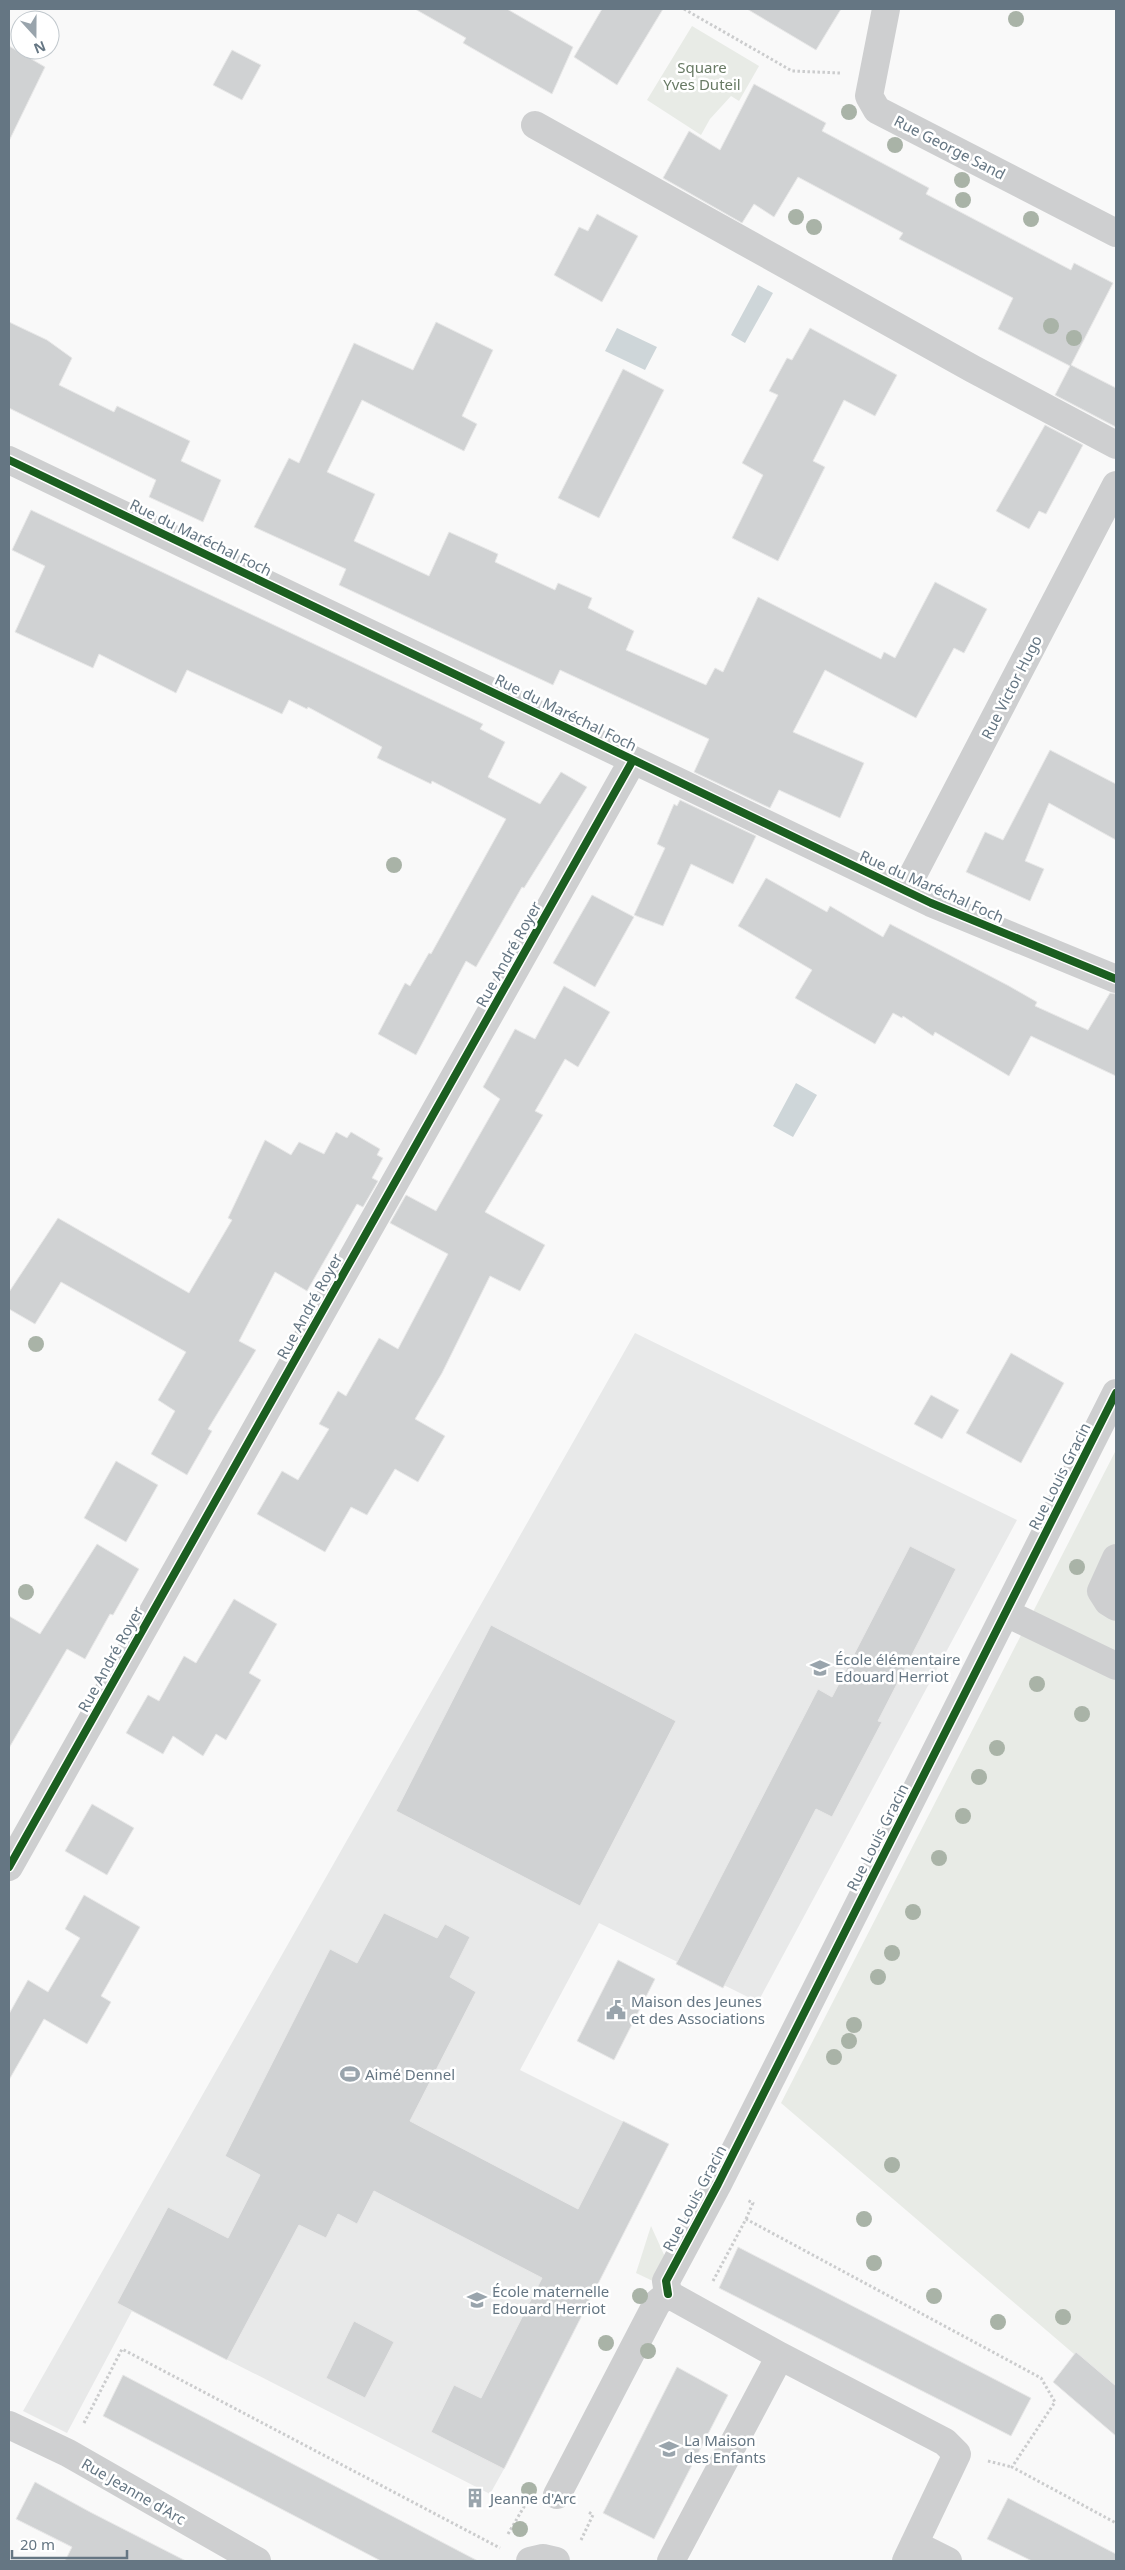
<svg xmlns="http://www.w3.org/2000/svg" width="1125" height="2570" font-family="'Noto Sans',sans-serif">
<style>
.built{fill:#e8e9e9}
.green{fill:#e8ebe6}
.water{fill:#ced6d9}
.building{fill:#d0d2d3;stroke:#e8e8e8}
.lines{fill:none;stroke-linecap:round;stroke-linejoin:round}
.path{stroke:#cbcccd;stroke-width:3;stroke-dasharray:2.5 2.5;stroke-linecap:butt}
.minor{stroke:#cecfd0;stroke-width:28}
.cycleway-casing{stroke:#fff;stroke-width:11}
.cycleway{stroke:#1b5e20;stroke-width:8}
.tree{fill:#a9b3a7}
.labels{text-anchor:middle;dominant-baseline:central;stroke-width:5;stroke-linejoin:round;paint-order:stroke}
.park-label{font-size:15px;fill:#687a64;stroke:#fff}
.street-label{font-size:15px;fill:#657683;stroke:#fff}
.poi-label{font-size:15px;fill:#657683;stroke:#fff;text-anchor:start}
</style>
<rect width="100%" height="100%" fill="#f9f9f9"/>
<path class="built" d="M 635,1333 L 1017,1520 L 758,2002 L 599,1923 L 520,2070 L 668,2144 L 504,2469 L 490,2494 L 132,2311 L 67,2433 L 23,2411 Z"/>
<path class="green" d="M 692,26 L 759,66 L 739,101 L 731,96 L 710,119 L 701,135 L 647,100 Z
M 1116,1450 L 1116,2390 L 781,2103 Z
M 651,2226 L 666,2259 L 655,2282 L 636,2273 Z"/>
<path class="water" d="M 758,285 L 773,293 L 745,343 L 731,335 Z
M 617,328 L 657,347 L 645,370 L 605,351 Z
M 796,1083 L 817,1095 L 793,1137 L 773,1126 Z"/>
<path class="building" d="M 415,9 L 507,9 L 573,47 L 552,94 L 463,43 L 466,38 Z
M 602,9 L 663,9 L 617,85 L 574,57 Z
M 747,9 L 841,9 L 816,50 Z
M 9,46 L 45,67 L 9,141 Z
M 232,50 L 261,65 L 242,100 L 213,85 Z
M 754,84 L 826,123 L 822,131 L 929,188 L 926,194 L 1071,270 L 1074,263 L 1113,283 L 1071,365 L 1116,388 L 1116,427 L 1055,395 L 1070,366 L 998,329 L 1013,298 L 899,239 L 903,233 L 798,177 L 774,217 L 754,204 L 742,223 L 663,178 L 689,131 L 720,150 Z
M 597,214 L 638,236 L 602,302 L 554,275 L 579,227 L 588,231 Z
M 9,322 L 47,340 L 72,358 L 59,385 L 114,412 L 117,406 L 190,441 L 181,461 L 221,480 L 203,522 L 149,497 L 156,480 L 9,408 Z
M 436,322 L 493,350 L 462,416 L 477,424 L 464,451 L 362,400 L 327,472 L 375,494 L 354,541 L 429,576 L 449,532 L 498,554 L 495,562 L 555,590 L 558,583 L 592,598 L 588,608 L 634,631 L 626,650 L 706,685 L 715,668 L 723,672 L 758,597 L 881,659 L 884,652 L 895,658 L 935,582 L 987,609 L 964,653 L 954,648 L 916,718 L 825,670 L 793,732 L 864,763 L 840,818 L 779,790 L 770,808 L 694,772 L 709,739 L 560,670 L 553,685 L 339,585 L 346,569 L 254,527 L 289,458 L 299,463 L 354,343 L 413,370 Z
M 810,328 L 897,375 L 875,416 L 844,400 L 813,461 L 825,467 L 778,561 L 732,538 L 763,475 L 742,463 L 778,395 L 769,391 L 787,358 L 792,360 Z
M 623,369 L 664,390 L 599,518 L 558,498 Z
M 1045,425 L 1083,445 L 1046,514 L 1039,511 L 1029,529 L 996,511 Z
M 31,510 L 483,724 L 480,729 L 505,742 L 488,777 L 540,804 L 561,772 L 587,787 L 524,888 L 522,887 L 476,967 L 466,961 L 416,1055 L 378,1034 L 405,983 L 410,986 L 429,953 L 431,954 L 506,819 L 432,781 L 431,784 L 377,758 L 382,747 L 308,707 L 307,709 L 289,700 L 282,714 L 187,670 L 176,693 L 99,654 L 93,668 L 15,632 L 45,566 L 12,550 Z
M 1050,750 L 1116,784 L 1116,840 L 1049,803 L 1025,861 L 1044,869 L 1030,901 L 966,872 L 985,832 L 1003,840 Z
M 680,800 L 756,836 L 733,884 L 691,864 L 663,926 L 634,915 L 665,848 L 657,844 L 674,804 L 677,806 Z
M 766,878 L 827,912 L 830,906 L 883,937 L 890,924 L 1009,986 L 1037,1002 L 1035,1006 L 1088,1030 L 1110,993 L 1116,994 L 1116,1076 L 1031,1036 L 1009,1076 L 935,1032 L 933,1036 L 903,1016 L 902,1018 L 893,1013 L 875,1044 L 795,998 L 812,970 L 738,926 Z
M 592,895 L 634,917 L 595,987 L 553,963 Z
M 564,986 L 610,1012 L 578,1067 L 565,1059 L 535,1111 L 543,1115 L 485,1212 L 545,1245 L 520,1291 L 490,1276 L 442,1373 L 415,1419 L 445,1436 L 418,1482 L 395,1469 L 367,1515 L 351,1507 L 325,1552 L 257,1514 L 282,1471 L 298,1480 L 329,1429 L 319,1424 L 338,1391 L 346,1396 L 379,1338 L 398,1349 L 448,1254 L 390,1223 L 406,1195 L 436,1211 L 500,1099 L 483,1087 L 515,1029 L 535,1039 Z
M 336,1132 L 347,1138 L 351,1132 L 380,1149 L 377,1155 L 383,1158 L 372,1178 L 378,1181 L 363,1207 L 357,1204 L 307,1291 L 275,1272 L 239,1341 L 256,1350 L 208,1429 L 212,1431 L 187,1475 L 151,1454 L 175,1411 L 158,1400 L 186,1352 L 61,1282 L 35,1324 L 9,1309 L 9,1292 L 58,1218 L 189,1293 L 232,1220 L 228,1218 L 265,1140 L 291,1155 L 299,1142 L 324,1154 Z
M 1011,1353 L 1064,1383 L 1021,1463 L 966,1433 Z
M 931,1395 L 959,1410 L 942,1439 L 914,1424 Z
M 116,1461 L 158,1485 L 126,1542 L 84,1518 Z
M 97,1544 L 139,1569 L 113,1615 L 110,1614 L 85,1659 L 67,1649 L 9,1748 L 9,1616 L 40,1634 Z
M 910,1546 L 956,1569 L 878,1721 L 882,1722 L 832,1817 L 816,1809 L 723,1988 L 676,1964 L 818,1689 L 832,1697 Z
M 234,1599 L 277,1624 L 249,1673 L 261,1680 L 226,1740 L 216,1734 L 203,1756 L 173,1736 L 163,1754 L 126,1733 L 148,1695 L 159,1701 L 184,1656 L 196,1663 Z
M 491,1625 L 676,1721 L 580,1906 L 396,1811 Z
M 92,1804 L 134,1828 L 107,1875 L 65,1851 Z
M 84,1895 L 140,1927 L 101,1996 L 111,2002 L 87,2044 L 44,2019 L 9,2080 L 9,2014 L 28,1980 L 48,1992 L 80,1938 L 65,1929 Z
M 384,1913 L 437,1938 L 445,1924 L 470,1937 L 450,1977 L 476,1992 L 410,2121 L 578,2209 L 623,2121 L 669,2144 L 504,2469 L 431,2432 L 454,2385 L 481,2398 L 542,2278 L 374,2191 L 357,2224 L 338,2214 L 326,2238 L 299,2225 L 227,2360 L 117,2303 L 168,2207 L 228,2238 L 260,2175 L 225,2156 L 330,1949 L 357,1963 Z
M 618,1960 L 655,1979 L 614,2060 L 577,2041 Z
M 738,2247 L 1031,2398 L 1011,2436 L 719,2288 Z
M 354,2321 L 394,2342 L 365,2398 L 326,2378 Z
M 1076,2352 L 1116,2386 L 1116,2436 L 1053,2382 Z
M 677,2367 L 728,2395 L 654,2539 L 603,2513 Z
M 123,2375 L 228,2430 L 478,2561 L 381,2561 L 103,2416 Z
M 35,2482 L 90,2512 L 186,2561 L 65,2561 L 72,2547 L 16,2519 Z
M 1008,2498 L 1116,2554 L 1116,2561 L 1032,2561 L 987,2539 Z"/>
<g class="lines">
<path class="path" d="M 684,9 L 792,71 L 840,73
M 746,2219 L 753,2203 L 747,2200
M 713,2281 L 746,2219 L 1041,2378 L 1055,2402 L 1012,2467 L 1116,2523
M 84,2423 L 122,2349 L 500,2548
M 988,2461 L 1012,2467
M 508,2534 L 525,2505
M 581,2540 L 593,2515 L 587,2511"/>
<path class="minor" d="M 886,9 L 869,96 L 877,110 L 1116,233
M 535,125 L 973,369 L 1116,445
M 9,460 L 931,903 L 1116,979
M 905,890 L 1116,485
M 1116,1558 L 1101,1591 L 1108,1602 L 1116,1607
M 1006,1613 L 1116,1666
M 9,1867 L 633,760
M 668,2294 L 666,2281 L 718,2184 L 1116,1393
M 668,2294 L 780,2356 L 945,2442 L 957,2454 L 906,2561
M 9,2425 L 68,2453 L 257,2561
M 557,2495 L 657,2303 L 668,2294
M 914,2544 L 948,2561
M 530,2561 L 543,2558 L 556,2561
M 671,2561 L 780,2356"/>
<defs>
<path id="cycleway" d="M 9,460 L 931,903 L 1116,979
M 9,1867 L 633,760
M 668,2294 L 666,2281 L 718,2184 L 1116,1393"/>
</defs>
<use href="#cycleway" class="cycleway-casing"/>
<use href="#cycleway" class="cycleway"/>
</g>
<g class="tree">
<circle cx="1016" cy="19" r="8"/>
<circle cx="849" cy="112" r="8"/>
<circle cx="895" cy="145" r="8"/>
<circle cx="962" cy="180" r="8"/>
<circle cx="963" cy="200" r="8"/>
<circle cx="796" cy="217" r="8"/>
<circle cx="1031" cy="219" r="8"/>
<circle cx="814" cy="227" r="8"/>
<circle cx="1051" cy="326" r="8"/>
<circle cx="1074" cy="338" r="8"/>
<circle cx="394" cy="865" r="8"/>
<circle cx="36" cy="1344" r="8"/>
<circle cx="1077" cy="1567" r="8"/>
<circle cx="26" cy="1592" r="8"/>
<circle cx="1037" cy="1684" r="8"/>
<circle cx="1082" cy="1714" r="8"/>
<circle cx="997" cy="1748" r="8"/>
<circle cx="979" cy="1777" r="8"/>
<circle cx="963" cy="1816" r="8"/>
<circle cx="939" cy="1858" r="8"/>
<circle cx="913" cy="1912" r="8"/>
<circle cx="892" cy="1953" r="8"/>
<circle cx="878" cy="1977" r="8"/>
<circle cx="854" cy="2025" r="8"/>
<circle cx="849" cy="2041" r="8"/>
<circle cx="834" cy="2057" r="8"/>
<circle cx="892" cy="2165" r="8"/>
<circle cx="864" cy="2219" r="8"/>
<circle cx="874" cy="2263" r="8"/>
<circle cx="640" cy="2296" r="8"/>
<circle cx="934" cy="2296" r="8"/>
<circle cx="1063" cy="2317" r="8"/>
<circle cx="998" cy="2322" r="8"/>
<circle cx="606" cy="2343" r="8"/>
<circle cx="648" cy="2351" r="8"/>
<circle cx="529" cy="2490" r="8"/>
<circle cx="520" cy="2529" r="8"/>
</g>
<defs>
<symbol id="school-bare" viewBox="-9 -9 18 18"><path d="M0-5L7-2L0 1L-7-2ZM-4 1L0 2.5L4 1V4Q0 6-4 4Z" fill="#99a4ac" stroke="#fff" stroke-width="2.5" paint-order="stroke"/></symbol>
<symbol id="civic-bare" viewBox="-9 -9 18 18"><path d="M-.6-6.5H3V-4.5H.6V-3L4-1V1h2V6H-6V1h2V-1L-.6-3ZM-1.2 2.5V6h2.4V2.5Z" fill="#99a4ac" stroke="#fff" stroke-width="2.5" paint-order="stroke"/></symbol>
<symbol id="stadium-bare" viewBox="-9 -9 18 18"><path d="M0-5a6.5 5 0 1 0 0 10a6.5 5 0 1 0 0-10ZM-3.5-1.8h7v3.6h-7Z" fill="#99a4ac" stroke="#fff" stroke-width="2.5" paint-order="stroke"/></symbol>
<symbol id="building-bare" viewBox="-9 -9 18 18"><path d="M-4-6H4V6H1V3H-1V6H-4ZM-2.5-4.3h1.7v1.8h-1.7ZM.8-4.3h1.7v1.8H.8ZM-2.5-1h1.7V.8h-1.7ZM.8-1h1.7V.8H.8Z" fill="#99a4ac" stroke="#fff" stroke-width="2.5" paint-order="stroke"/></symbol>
</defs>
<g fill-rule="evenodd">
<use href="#school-bare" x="806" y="1654" width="28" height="28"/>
<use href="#civic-bare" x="602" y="1996" width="28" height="28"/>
<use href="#stadium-bare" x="336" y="2060" width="28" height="28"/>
<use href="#school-bare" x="463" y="2286" width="28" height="28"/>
<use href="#school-bare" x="655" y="2435" width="28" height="28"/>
<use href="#building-bare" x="461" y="2484" width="28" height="28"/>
</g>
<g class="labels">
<g class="park-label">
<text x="702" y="67">Square<tspan x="702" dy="17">Yves Duteil</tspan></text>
</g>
<g class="street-label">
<text transform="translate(950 147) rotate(27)">Rue George Sand</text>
<text transform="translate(201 537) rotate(26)">Rue du Maréchal Foch</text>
<text transform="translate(1011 687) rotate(-63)">Rue Victor Hugo</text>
<text transform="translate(566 712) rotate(26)">Rue du Maréchal Foch</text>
<text transform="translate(932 886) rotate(24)">Rue du Maréchal Foch</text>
<text transform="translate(508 954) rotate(-61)">Rue André Royer</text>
<text transform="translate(309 1306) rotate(-61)">Rue André Royer</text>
<text transform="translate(1059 1476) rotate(-63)">Rue Louis Gracin</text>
<text transform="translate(110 1659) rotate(-61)">Rue André Royer</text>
<text transform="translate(877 1837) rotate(-63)">Rue Louis Gracin</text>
<text transform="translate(694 2198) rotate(-62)">Rue Louis Gracin</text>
<text transform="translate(134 2491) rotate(30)">Rue Jeanne d'Arc</text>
</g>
<g class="poi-label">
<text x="835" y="1659">École élémentaire<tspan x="835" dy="17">Edouard Herriot</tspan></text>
<text x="631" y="2001">Maison des Jeunes<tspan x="631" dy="17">et des Associations</tspan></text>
<text x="365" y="2074">Aimé Dennel</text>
<text x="492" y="2291">École maternelle<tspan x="492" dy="17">Edouard Herriot</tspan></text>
<text x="684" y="2440">La Maison<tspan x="684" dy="17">des Enfants</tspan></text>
<text x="490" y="2498">Jeanne d'Arc</text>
</g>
</g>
<rect width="1125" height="2570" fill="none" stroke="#657683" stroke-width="20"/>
<g transform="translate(35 35) rotate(159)"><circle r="24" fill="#ffffff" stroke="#c1c8cd"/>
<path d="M0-4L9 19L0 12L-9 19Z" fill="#99a4ac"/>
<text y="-8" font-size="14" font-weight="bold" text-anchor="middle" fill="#657683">N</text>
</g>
<path d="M12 2550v8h115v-8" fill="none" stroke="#657683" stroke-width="2.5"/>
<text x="20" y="2550" font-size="15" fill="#657683" stroke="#ffffff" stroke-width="4" paint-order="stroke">20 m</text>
</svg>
